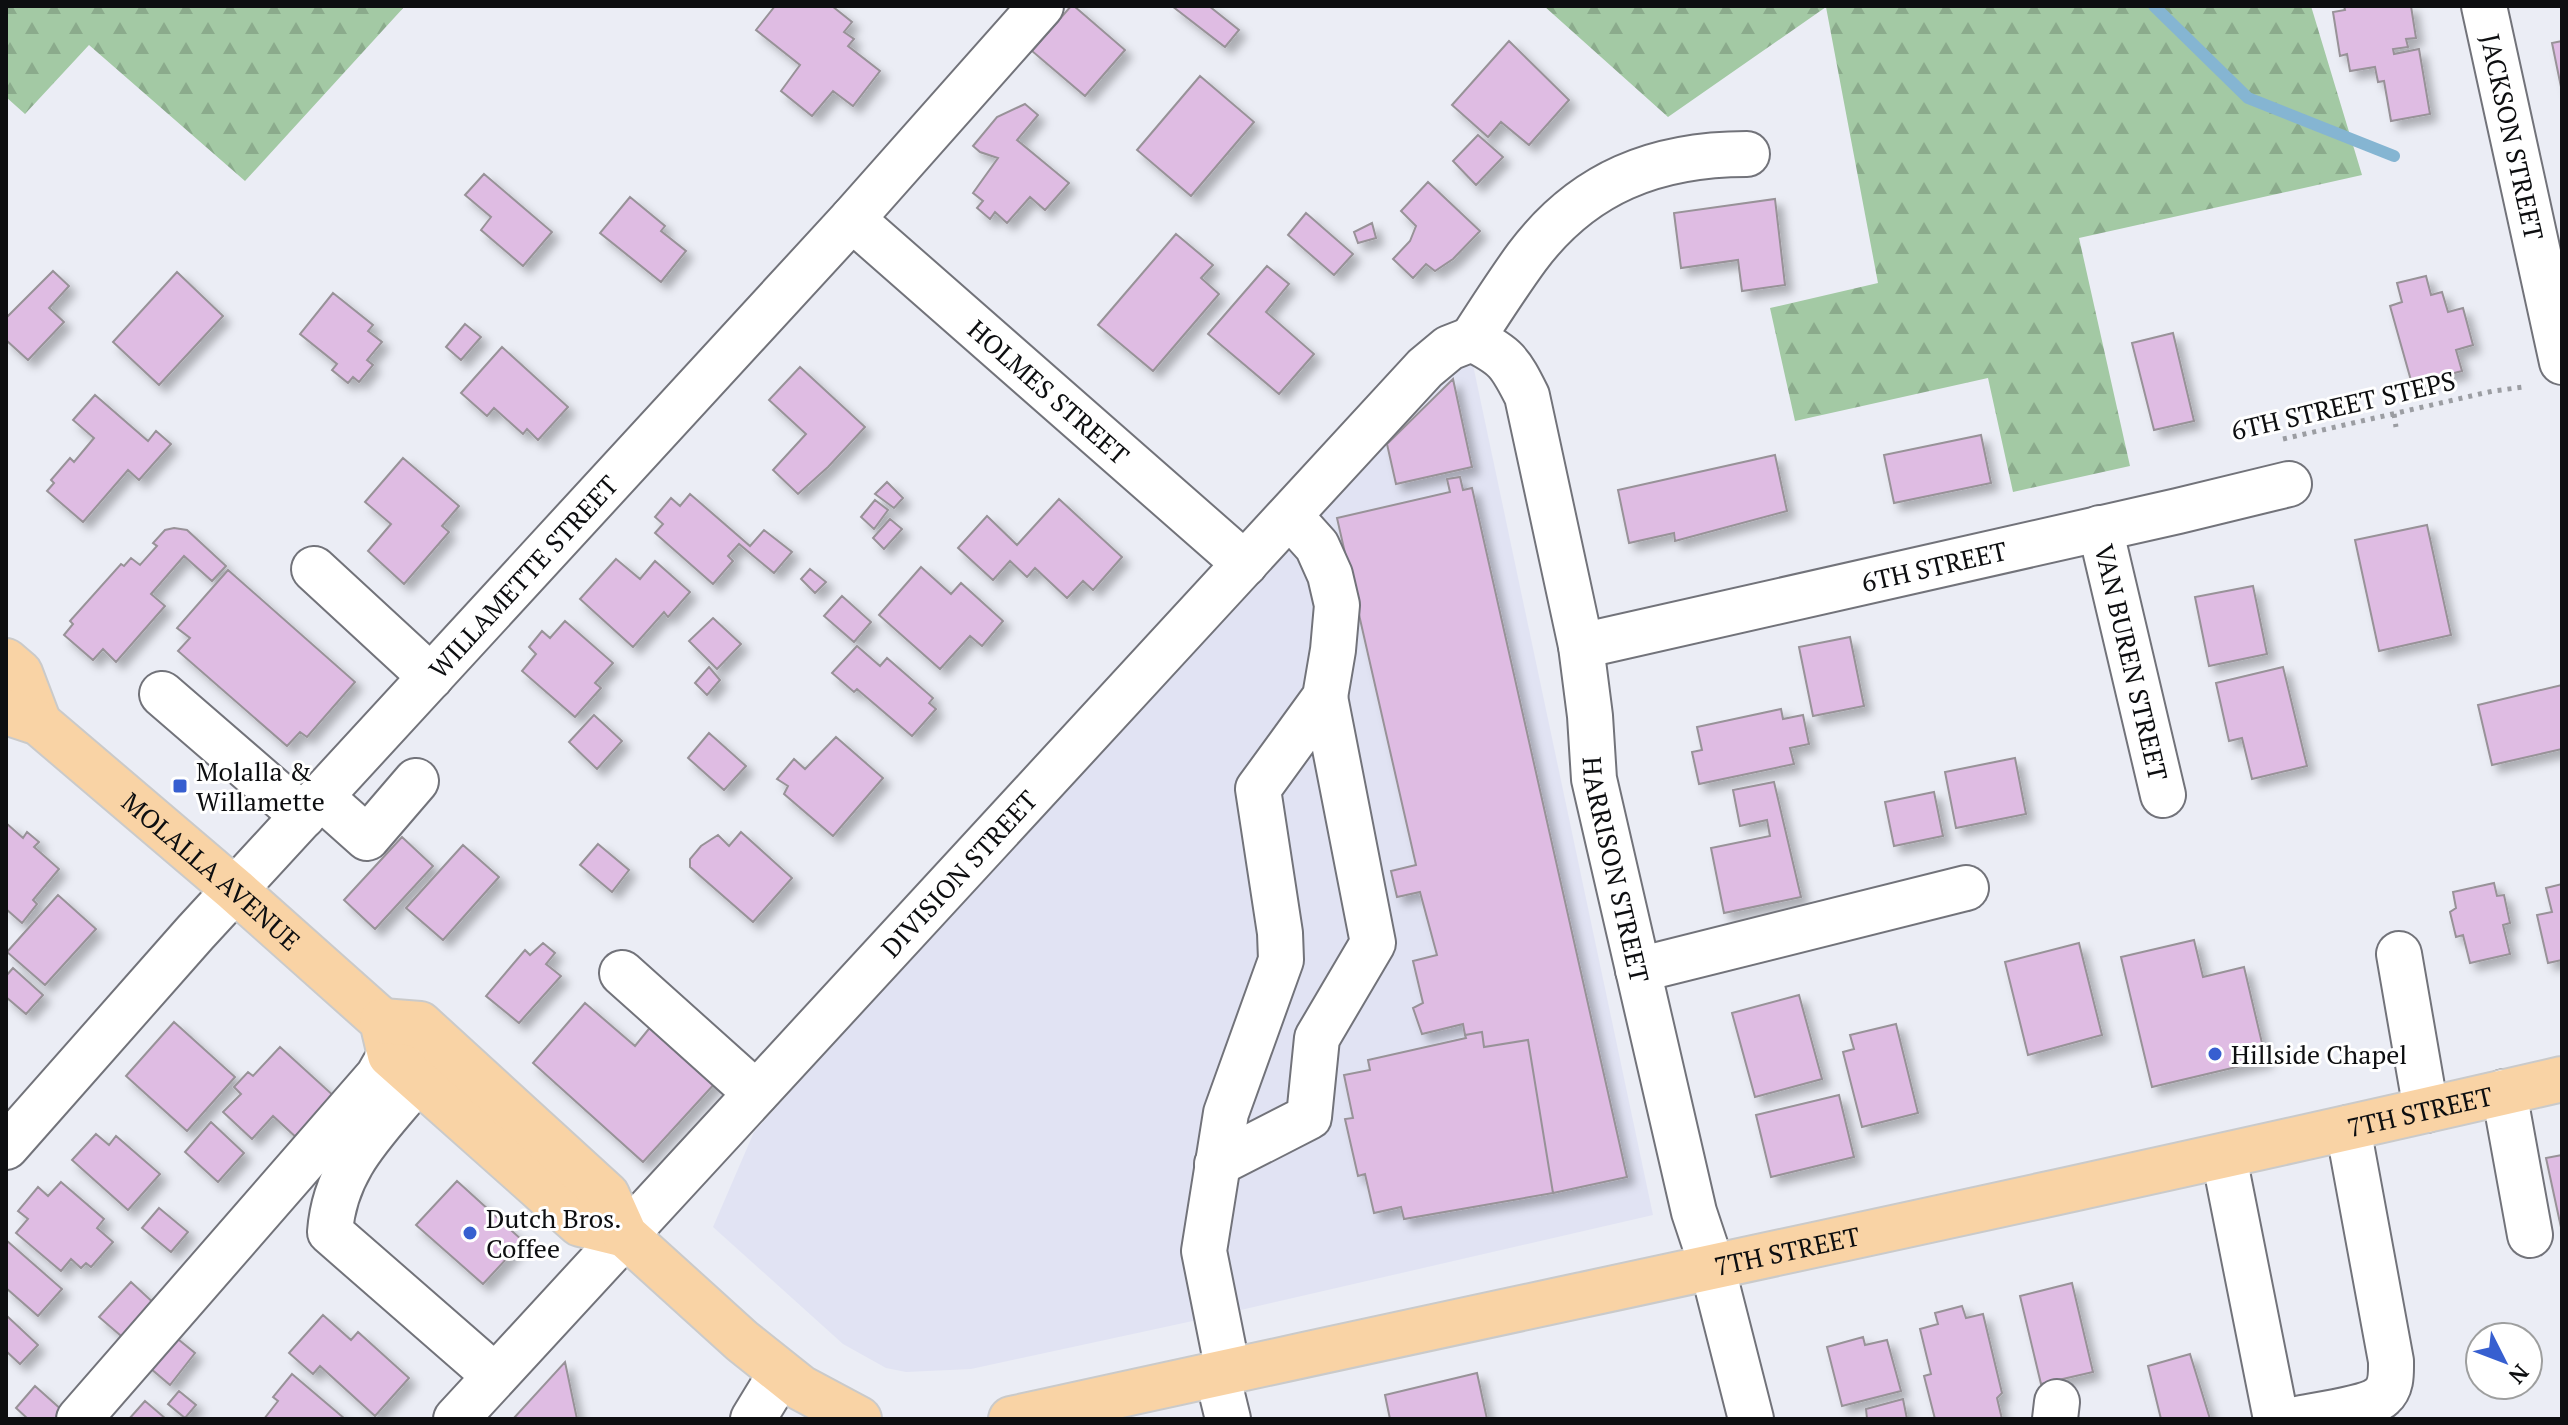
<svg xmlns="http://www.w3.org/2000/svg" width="2568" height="1425" font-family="'PT Serif',serif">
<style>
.built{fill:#e1e3f3}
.forest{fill:url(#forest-firs)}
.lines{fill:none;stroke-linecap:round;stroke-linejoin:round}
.stream{stroke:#85b5d2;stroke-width:12}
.building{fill:#dfbce3;stroke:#989298;stroke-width:2;filter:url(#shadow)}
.minor-casing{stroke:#72737a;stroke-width:48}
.major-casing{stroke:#cacaca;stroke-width:48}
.path{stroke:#9b9da2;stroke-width:5;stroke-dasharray:4 6;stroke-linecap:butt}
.minor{stroke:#fff;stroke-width:44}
.major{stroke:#f9d3a5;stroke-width:44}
.poi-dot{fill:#375fd0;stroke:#fff;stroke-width:3}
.labels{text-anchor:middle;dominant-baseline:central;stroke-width:6;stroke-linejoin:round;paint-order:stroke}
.street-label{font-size:26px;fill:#0d0e10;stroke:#fff}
.poi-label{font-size:26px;fill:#0d0e10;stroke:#fff;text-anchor:start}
</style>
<defs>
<pattern id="forest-firs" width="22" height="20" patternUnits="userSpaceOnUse" patternTransform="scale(2)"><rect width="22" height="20" fill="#a3c9a4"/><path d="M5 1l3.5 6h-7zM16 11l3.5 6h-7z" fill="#8bab8c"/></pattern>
<filter id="shadow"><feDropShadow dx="7" dy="7" stdDeviation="4" flood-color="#0004"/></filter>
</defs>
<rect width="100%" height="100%" fill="#ebedf5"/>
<path class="built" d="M 1469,346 L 1653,1215 L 1202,1319 L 971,1369 L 906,1372 L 886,1368 L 843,1344 L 713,1227 L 754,1132 Z"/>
<path class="forest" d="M 6,6 L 405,6 L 245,181 L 89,45 L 25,114 L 6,97 Z
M 1544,6 L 2311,6 L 2362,175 L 2079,238 L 2130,466 L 2013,492 L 1988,378 L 1795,421 L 1770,308 L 1878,283 L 1826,7 L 1668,117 Z"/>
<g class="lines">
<path class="stream" d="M 2154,6 L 2248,98 L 2394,156"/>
</g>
<path class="building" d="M 775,6 L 832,6 L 852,22 L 844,32 L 854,39 L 848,46 L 880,71 L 853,106 L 833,91 L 812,116 L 781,91 L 800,65 L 756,30 Z
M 1071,6 L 1074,6 L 1125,50 L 1085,96 L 1032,51 Z
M 1172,6 L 1209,6 L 1239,30 L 1225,47 Z
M 2344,6 L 2411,6 L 2416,38 L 2406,39 L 2408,47 L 2393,49 L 2394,54 L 2419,49 L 2430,114 L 2391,121 L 2384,81 L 2378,82 L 2375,67 L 2350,71 L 2347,54 L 2340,56 L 2333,12 L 2345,10 Z
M 1509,41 L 1569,100 L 1529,145 L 1501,122 L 1488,137 L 1452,105 Z
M 2562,41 L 2562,87 L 2561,87 L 2552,43 Z
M 1200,76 L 1254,122 L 1191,196 L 1137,150 Z
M 1025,104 L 1038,115 L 1017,140 L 1069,183 L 1045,210 L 1030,197 L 1007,223 L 995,212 L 990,219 L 977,208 L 983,201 L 973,193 L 998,158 L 980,152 L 973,146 L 997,117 Z
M 1478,135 L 1503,157 L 1476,185 L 1453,161 Z
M 484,174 L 552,232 L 523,266 L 481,230 L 491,217 L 465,195 Z
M 1428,182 L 1480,231 L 1453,259 L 1435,271 L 1426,264 L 1413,278 L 1393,259 L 1410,241 L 1416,226 L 1401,211 Z
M 630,197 L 665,226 L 661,231 L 686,251 L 661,282 L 600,233 Z
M 1775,199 L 1785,285 L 1742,291 L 1738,260 L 1681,268 L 1674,213 Z
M 1306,213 L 1353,254 L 1334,275 L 1288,235 Z
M 1372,223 L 1376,238 L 1358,243 L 1354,232 Z
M 1176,234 L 1213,265 L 1201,278 L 1219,294 L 1153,371 L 1098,325 Z
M 1267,266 L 1289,284 L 1266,312 L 1314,354 L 1279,394 L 1208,334 Z
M 53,271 L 69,286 L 49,308 L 64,322 L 28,360 L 6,340 L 6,318 Z
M 177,272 L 223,316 L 159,385 L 113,342 Z
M 2426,276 L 2431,295 L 2442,292 L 2448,312 L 2463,308 L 2473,345 L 2456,350 L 2462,371 L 2412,384 L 2390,306 L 2402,302 L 2397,283 Z
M 333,293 L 373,325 L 368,331 L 382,342 L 367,360 L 373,365 L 359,382 L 353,377 L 348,383 L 332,370 L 337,364 L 300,334 Z
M 465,324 L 481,337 L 461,360 L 446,347 Z
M 2173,333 L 2194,421 L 2154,430 L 2132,343 Z
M 502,347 L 568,407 L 538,440 L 527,429 L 523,434 L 494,408 L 487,416 L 461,393 Z
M 800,367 L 865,427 L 828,467 L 798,494 L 773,470 L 806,434 L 769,400 Z
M 1453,379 L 1472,467 L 1396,484 L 1387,444 Z
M 95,395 L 148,441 L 156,431 L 171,444 L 139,480 L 128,470 L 83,522 L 47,491 L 54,483 L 51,480 L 70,458 L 74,462 L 94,438 L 73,420 Z
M 1981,435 L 1991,483 L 1894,503 L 1884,455 Z
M 1775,455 L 1787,511 L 1675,541 L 1674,533 L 1629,543 L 1618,490 Z
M 403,458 L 459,506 L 442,526 L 449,532 L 404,584 L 368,551 L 391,524 L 365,502 Z
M 1460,477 L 1463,490 L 1472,488 L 1627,1177 L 1553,1193 L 1528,1040 L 1484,1047 L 1482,1032 L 1465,1035 L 1463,1024 L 1422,1034 L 1413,1008 L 1423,1003 L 1413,961 L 1437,955 L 1420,892 L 1397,897 L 1391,871 L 1416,865 L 1337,518 L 1450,492 L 1447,479 Z
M 887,482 L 903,498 L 894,508 L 875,494 Z
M 690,494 L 750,546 L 764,530 L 792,552 L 774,573 L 739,544 L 728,556 L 733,561 L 713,584 L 655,533 L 663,524 L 655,517 L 671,498 L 680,506 Z
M 1059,499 L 1122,557 L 1093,590 L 1083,581 L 1067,598 L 1035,568 L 1027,577 L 1010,561 L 993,580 L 958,548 L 987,516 L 1017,545 Z
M 875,500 L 888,510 L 874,529 L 861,517 Z
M 890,519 L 902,529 L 884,549 L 873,538 Z
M 2427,525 L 2451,635 L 2379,651 L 2355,540 Z
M 174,528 L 187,530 L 226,566 L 212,581 L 184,556 L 151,594 L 165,606 L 116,662 L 103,649 L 93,660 L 64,635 L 73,624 L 70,621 L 121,564 L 124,566 L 131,558 L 140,565 L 157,546 L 153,543 L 165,530 Z
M 616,559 L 640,579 L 655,561 L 690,592 L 668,617 L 664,612 L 633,647 L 580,599 Z
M 921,567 L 951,594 L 961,583 L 1003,621 L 982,646 L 970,636 L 940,669 L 879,615 Z
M 810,569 L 826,582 L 815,593 L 801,579 Z
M 228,570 L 355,682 L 307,737 L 300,732 L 287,746 L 178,651 L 190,638 L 177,628 Z
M 2253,586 L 2267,654 L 2209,666 L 2195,597 Z
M 842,596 L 871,622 L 854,642 L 824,616 Z
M 713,618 L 741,644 L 717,669 L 689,641 Z
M 565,621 L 613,663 L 595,683 L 601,688 L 575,717 L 522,671 L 536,654 L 529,647 L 542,631 L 550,638 Z
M 1850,637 L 1864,706 L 1813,716 L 1799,647 Z
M 857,646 L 880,666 L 887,658 L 933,698 L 929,703 L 936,709 L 912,736 L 857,689 L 854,692 L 832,673 Z
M 709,667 L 720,680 L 707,695 L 695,683 Z
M 2283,667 L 2307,766 L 2252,779 L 2242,738 L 2229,741 L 2216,683 Z
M 2562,685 L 2562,749 L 2492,765 L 2478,705 Z
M 1781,709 L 1783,719 L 1803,715 L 1809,744 L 1790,748 L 1794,764 L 1699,784 L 1692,752 L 1702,750 L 1697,727 Z
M 594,715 L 622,741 L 597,769 L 569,742 Z
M 709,733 L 746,766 L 724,790 L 688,758 Z
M 836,737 L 883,778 L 833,836 L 784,794 L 788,786 L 777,779 L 794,759 L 805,769 Z
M 2015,758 L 2026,814 L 1956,828 L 1945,772 Z
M 1774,782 L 1801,897 L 1724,913 L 1711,848 L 1770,836 L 1767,820 L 1740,826 L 1733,790 Z
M 1934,792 L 1943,836 L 1894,846 L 1885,802 Z
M 6,823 L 23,838 L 27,832 L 39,842 L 34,847 L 59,869 L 33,900 L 37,904 L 22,923 L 6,909 Z
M 741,832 L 792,878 L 753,922 L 690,867 L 690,859 L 701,846 L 718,835 L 729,846 Z
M 402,837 L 433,866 L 375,929 L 344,900 Z
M 598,844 L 629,870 L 612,892 L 580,865 Z
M 463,845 L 499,877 L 443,940 L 406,908 Z
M 2494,883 L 2497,896 L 2504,895 L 2510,923 L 2503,925 L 2510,954 L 2470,963 L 2463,935 L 2456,937 L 2450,912 L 2456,908 L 2453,892 Z
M 2562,884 L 2562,960 L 2548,963 L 2537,915 L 2552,912 L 2546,888 Z
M 58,895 L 96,929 L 45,985 L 7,952 Z
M 2194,940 L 2203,977 L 2244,967 L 2266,1060 L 2152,1087 L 2121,957 Z
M 543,943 L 555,953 L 546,964 L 561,976 L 519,1023 L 486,996 L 525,950 L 530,955 Z
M 2079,943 L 2102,1035 L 2028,1055 L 2005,962 Z
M 13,968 L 43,995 L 26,1014 L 6,997 L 6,976 Z
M 1799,995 L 1822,1079 L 1755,1097 L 1732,1013 Z
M 585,1003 L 635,1046 L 652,1025 L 717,1081 L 643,1162 L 533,1063 Z
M 174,1022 L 235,1077 L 187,1131 L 126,1076 Z
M 1896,1024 L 1918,1113 L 1862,1127 L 1843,1052 L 1854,1049 L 1850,1035 Z
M 1482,1032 L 1484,1047 L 1528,1040 L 1553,1193 L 1404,1219 L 1401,1207 L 1374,1213 L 1365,1174 L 1358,1176 L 1345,1119 L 1353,1118 L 1344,1075 L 1370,1070 L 1368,1060 L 1466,1038 L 1465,1035 Z
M 280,1047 L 336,1098 L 298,1139 L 273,1116 L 252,1139 L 223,1112 L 241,1094 L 234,1087 L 248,1072 L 253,1076 Z
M 1839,1095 L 1854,1157 L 1771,1177 L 1756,1115 Z
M 211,1122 L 244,1153 L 218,1182 L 185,1152 Z
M 96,1134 L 109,1145 L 116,1136 L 160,1174 L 128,1210 L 72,1160 Z
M 2562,1155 L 2562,1232 L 2546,1158 Z
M 457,1181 L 523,1241 L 483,1284 L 416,1225 Z
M 61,1182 L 104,1219 L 97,1228 L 113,1242 L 91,1267 L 86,1263 L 81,1268 L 71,1259 L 61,1271 L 16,1233 L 28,1219 L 18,1211 L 38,1187 L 48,1196 Z
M 159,1208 L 188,1232 L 171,1252 L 142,1228 Z
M 6,1240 L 62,1289 L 38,1316 L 6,1288 Z
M 131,1282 L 158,1307 L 127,1341 L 99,1317 Z
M 2072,1283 L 2093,1372 L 2041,1384 L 2020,1296 Z
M 1962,1306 L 1966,1318 L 1983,1314 L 2002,1393 L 1997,1398 L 2002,1419 L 1935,1419 L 1924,1376 L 1931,1374 L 1920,1329 L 1938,1324 L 1935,1313 Z
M 323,1315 L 351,1340 L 358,1332 L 409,1378 L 375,1416 L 320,1366 L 313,1374 L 289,1353 Z
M 8,1317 L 38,1345 L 20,1364 L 6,1351 L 6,1319 Z
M 168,1331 L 195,1353 L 170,1385 L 143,1362 Z
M 1863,1337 L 1865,1345 L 1887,1340 L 1901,1391 L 1842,1406 L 1827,1347 Z
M 2190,1354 L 2210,1419 L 2161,1419 L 2148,1366 Z
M 565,1362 L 577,1419 L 513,1419 Z
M 1477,1373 L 1487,1419 L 1390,1419 L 1385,1395 Z
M 292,1374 L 345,1419 L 264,1419 L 278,1401 L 273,1397 Z
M 35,1386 L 64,1412 L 59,1419 L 28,1419 L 16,1408 Z
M 179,1391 L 196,1405 L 185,1418 L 168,1404 Z
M 1903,1399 L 1907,1419 L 1867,1419 L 1866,1409 Z
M 145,1401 L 166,1419 L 129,1419 Z"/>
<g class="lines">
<defs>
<g id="minor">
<path id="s1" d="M 2484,6 L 2562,362"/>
<path id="s2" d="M 852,219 L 1245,564"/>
<path id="s3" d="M 1472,339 C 1506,356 1510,362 1527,396 L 1581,646 L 1590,716 L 1594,779 L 1694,1212 L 1712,1266 L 1751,1419"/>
<path d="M 1472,339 C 1490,311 1508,283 1527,257 C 1583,182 1656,154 1747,154"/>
<path id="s4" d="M 2100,528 L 2163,795"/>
<path d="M 314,569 L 431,677"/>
<path id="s5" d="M 1581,646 L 2178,511 L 2289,484"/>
<path d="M 162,694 L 303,816"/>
<path d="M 321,797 L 367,838 L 416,781"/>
<path d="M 2399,954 L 2426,1110"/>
<path d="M 1638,970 L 1966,888"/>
<path d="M 622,973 L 756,1093"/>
<path d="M 417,1080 C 377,1130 335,1165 330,1232 L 495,1376"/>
<path d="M 2504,1092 L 2530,1235"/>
<path id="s6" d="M 6,1147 L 195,933 L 852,219 L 1041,6"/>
<path d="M 2224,1157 L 2276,1419"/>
<path d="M 1217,1164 L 1309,1117 L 1317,1038 L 1373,943 L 1325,697"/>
<path d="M 1228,1371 L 1204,1251 L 1226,1113 L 1281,960 L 1280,933 L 1258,789 L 1325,697 L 1333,650 L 1337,605 L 1330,575 L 1317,546 L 1290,516"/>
<path d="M 1217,1374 L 1228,1419"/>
<path d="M 79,1419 L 378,1076 L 390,1055"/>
<path id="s7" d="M 456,1419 L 1425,368 L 1449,348 L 1472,339"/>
<path d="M 753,1419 L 781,1373"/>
<path d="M 2055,1419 L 2057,1402"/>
<path d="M 2297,1419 C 2316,1415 2370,1408 2382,1396 C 2392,1387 2391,1374 2391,1361 L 2348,1128"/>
</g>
<g id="major">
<path d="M 6,661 L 20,673 L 39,723"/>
<path id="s8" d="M 6,712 L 39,723 L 235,890 L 382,1021 L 390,1055 L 580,1224 L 625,1235"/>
<path d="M 382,1021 L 420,1024 L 607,1195 L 625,1235 L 742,1341 L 801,1388 L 859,1419"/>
<path id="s9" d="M 1011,1419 C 1528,1305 2046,1198 2562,1079"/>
</g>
</defs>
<use href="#minor" class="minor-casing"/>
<use href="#major" class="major-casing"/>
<path class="path" d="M 2394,414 L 2396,427
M 2283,439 L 2493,391 L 2524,387"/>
<use href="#minor" class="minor"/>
<use href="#major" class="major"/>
</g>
<g class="poi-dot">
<rect x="172" y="778" width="16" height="16" rx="4"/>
<circle cx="2215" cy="1054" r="8"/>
<circle cx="470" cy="1233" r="8"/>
</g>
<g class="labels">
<g class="street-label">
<text stroke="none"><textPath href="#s1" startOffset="134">JACKSON STREET</textPath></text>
<text stroke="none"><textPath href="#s2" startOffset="262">HOLMES STREET</textPath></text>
<text transform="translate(2343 405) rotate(-13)">6TH STREET STEPS</text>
<text stroke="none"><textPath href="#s5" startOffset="362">6TH STREET</textPath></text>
<text stroke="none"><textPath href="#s6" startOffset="770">WILLAMETTE STREET</textPath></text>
<text stroke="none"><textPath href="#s4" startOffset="138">VAN BUREN STREET</textPath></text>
<text stroke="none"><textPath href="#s3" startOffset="564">HARRISON STREET</textPath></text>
<text stroke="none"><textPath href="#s8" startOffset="262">MOLALLA AVENUE</textPath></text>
<text stroke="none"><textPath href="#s7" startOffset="742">DIVISION STREET</textPath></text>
<text stroke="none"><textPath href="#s9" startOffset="1442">7TH STREET</textPath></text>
<text stroke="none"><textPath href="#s9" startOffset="794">7TH STREET</textPath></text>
</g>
<g class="poi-label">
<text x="196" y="771">Molalla &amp;<tspan x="196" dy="30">Willamette</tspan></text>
<text x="2231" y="1054">Hillside Chapel</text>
<text x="486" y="1218">Dutch Bros.<tspan x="486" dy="30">Coffee</tspan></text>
</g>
</g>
<rect width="2568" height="1425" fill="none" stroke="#0d0e10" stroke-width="16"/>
<g transform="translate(2504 1361) rotate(132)"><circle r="38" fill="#ffffff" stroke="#9e9f9f" stroke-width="2"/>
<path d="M0-6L14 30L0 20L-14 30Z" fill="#375fd0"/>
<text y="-12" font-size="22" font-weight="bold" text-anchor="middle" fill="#0d0e10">N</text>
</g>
</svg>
